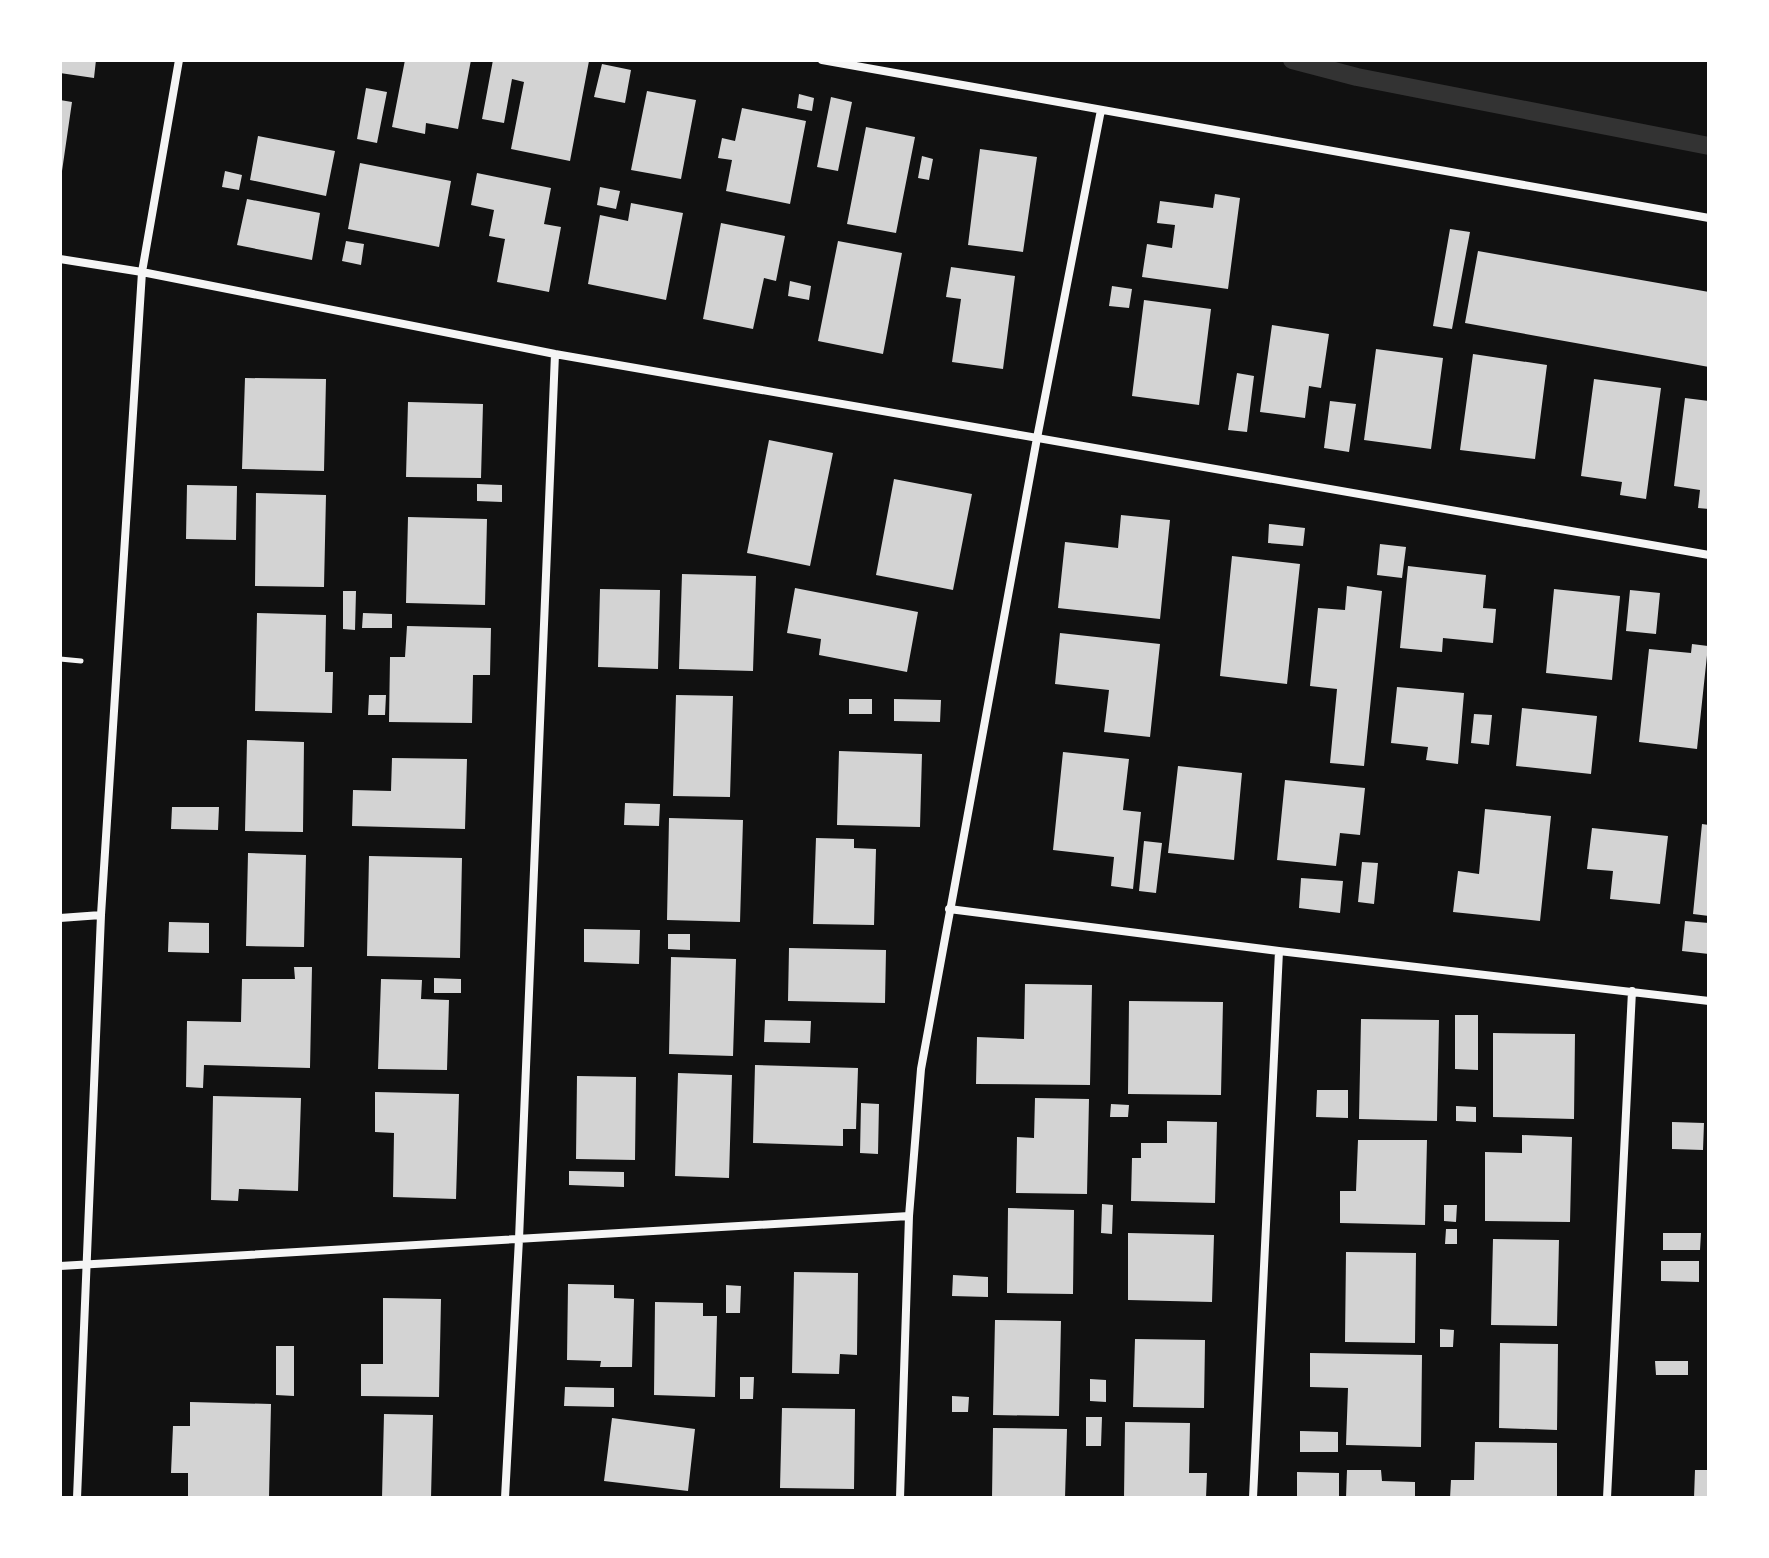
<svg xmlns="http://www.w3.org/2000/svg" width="1769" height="1558" font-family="Arial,sans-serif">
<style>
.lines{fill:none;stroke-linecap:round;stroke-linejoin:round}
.stream{stroke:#333;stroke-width:18}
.building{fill:#d3d3d3}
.path{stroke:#f5f5f5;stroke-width:5}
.minor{stroke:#f5f5f5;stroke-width:8}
</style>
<rect width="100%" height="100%" fill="#111"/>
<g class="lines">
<path class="stream" d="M 1292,60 L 1357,77 L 1709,146"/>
</g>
<path class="building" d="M 60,60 L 96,60 L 94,78 L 60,73 Z
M 405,60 L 471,60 L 458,129 L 426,123 L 425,134 L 392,127 Z
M 493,60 L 589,61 L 570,161 L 511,149 L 524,82 L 512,79 L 504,123 L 482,119 Z
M 602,64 L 631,70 L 625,103 L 594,97 Z
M 366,88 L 387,92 L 377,143 L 357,139 Z
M 647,91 L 696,100 L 681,179 L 631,170 Z
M 799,94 L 814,98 L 812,111 L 797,108 Z
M 831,97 L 852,102 L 838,171 L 817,167 Z
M 60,100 L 72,102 L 62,171 L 60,170 Z
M 742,108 L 806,121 L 790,204 L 726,191 L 732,160 L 718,158 L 722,138 L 735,141 Z
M 866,127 L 915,137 L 896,233 L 847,224 Z
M 258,136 L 335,151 L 326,196 L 250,180 Z
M 980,149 L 1037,157 L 1023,252 L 968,245 Z
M 922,156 L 933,159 L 929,180 L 918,178 Z
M 360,163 L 451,181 L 439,247 L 348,229 Z
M 225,171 L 242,175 L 239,190 L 222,187 Z
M 477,173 L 551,188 L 544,224 L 561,227 L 549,292 L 497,282 L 505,239 L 489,236 L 494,210 L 471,205 Z
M 600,187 L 620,191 L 616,209 L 597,205 Z
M 1215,194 L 1240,198 L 1228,289 L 1142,277 L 1147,244 L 1172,248 L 1175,225 L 1157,223 L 1160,201 L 1213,208 Z
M 247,199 L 320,213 L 312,260 L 237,245 Z
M 631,203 L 683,213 L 666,300 L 588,284 L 600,215 L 628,221 Z
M 721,223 L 785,236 L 776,281 L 764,278 L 753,329 L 703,319 Z
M 1450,229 L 1470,232 L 1452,329 L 1433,326 Z
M 346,241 L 364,244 L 361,265 L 342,261 Z
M 838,241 L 902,253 L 883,354 L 818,341 Z
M 1478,251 L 1709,292 L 1709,367 L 1465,323 Z
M 951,267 L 1015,276 L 1003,369 L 952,362 L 961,299 L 946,297 Z
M 790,281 L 811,286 L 809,300 L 788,296 Z
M 1112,286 L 1132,289 L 1129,308 L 1109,306 Z
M 1144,300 L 1211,309 L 1199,405 L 1132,396 Z
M 1272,325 L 1329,334 L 1321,388 L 1309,386 L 1305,418 L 1260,412 Z
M 1376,349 L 1443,358 L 1431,449 L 1364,440 Z
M 1473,354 L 1547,365 L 1535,459 L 1460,450 Z
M 1237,373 L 1254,376 L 1247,432 L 1228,430 Z
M 245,378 L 326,379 L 324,471 L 242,469 Z
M 1594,379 L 1661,388 L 1646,499 L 1620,495 L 1622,482 L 1581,476 Z
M 1685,398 L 1709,401 L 1709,509 L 1698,508 L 1700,490 L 1674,486 Z
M 1330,401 L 1356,404 L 1349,452 L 1324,448 Z
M 408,402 L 483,404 L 481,478 L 406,477 Z
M 769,440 L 833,453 L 810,566 L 747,553 Z
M 894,479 L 972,494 L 953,590 L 876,575 Z
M 477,484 L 502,485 L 502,502 L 477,501 Z
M 187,485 L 237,486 L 236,540 L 186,539 Z
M 256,493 L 326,495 L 324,587 L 255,586 Z
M 1121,515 L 1170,520 L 1160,619 L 1058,608 L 1065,542 L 1118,548 Z
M 408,517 L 487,519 L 485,605 L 406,603 Z
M 1269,524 L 1305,528 L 1303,546 L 1268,543 Z
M 1380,544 L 1406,547 L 1402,578 L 1377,575 Z
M 1232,556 L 1300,564 L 1287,684 L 1220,676 Z
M 1408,566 L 1486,575 L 1483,608 L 1496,609 L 1493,643 L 1443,638 L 1442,652 L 1400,648 Z
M 682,574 L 756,576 L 753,671 L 679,669 Z
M 1347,586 L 1382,591 L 1364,766 L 1330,763 L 1337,689 L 1310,686 L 1318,608 L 1345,610 Z
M 795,588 L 918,612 L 907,672 L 819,655 L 821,639 L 787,633 Z
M 600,589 L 660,590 L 658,669 L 598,667 Z
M 1554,589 L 1620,596 L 1612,680 L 1546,673 Z
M 1630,590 L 1660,593 L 1656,634 L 1626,631 Z
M 343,591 L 356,591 L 355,630 L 343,629 Z
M 257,613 L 326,615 L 325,672 L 333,672 L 332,713 L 255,711 Z
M 363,613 L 392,614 L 392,628 L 362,628 Z
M 407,626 L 491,628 L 490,675 L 473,675 L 472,723 L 389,722 L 390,657 L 405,657 Z
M 1060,633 L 1160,644 L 1150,737 L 1104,732 L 1109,690 L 1055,684 Z
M 1692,644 L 1708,646 L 1697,749 L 1639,742 L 1649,649 L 1691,653 Z
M 1397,687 L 1464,693 L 1458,764 L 1426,760 L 1428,747 L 1391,743 Z
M 369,695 L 386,695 L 385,715 L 368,715 Z
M 676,695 L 733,696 L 730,797 L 673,796 Z
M 849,699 L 872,699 L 872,714 L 849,714 Z
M 894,699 L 941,700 L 940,722 L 894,721 Z
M 1522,708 L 1597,716 L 1591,774 L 1516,766 Z
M 1474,714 L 1492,715 L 1489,745 L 1471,743 Z
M 247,740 L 304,742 L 303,832 L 245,831 Z
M 839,751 L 922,754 L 920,827 L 837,825 Z
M 1063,752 L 1129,759 L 1123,810 L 1141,812 L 1133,889 L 1111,886 L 1114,857 L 1053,850 Z
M 392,758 L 467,759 L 465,829 L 352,826 L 353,790 L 391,791 Z
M 1178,766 L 1242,773 L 1234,860 L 1168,853 Z
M 1285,780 L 1365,788 L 1360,835 L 1340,833 L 1336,866 L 1277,860 Z
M 625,803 L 660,804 L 659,826 L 624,825 Z
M 172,807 L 219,807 L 218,830 L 171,829 Z
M 1485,809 L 1551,816 L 1540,921 L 1453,912 L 1458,871 L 1479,874 Z
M 669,818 L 743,820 L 740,922 L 667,920 Z
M 1702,824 L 1709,825 L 1709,916 L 1693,914 Z
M 1592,828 L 1668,836 L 1660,904 L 1610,899 L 1613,871 L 1587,869 Z
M 816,838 L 854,839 L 854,848 L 876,849 L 874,925 L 813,924 Z
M 1144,841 L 1162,843 L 1156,893 L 1139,891 Z
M 248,853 L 306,855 L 304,947 L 246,946 Z
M 369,856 L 462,858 L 460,958 L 367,956 Z
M 1362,862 L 1378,863 L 1374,904 L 1358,902 Z
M 1301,878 L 1343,881 L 1340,913 L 1299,908 Z
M 1685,921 L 1709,923 L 1709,954 L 1682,951 Z
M 169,922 L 209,923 L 209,953 L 168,952 Z
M 584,929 L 640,930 L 639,964 L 584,962 Z
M 668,934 L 690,934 L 690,950 L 668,949 Z
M 789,948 L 886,950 L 885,1003 L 788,1001 Z
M 671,957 L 736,959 L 733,1056 L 669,1054 Z
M 294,967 L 312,967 L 310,1068 L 204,1065 L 203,1088 L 186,1087 L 187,1021 L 241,1022 L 242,979 L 295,979 Z
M 434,978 L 461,979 L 461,993 L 434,993 Z
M 381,979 L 422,980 L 421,999 L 449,1000 L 447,1070 L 378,1069 Z
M 1025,984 L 1092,985 L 1090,1085 L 976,1084 L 977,1037 L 1024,1039 Z
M 1129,1001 L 1223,1002 L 1221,1095 L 1128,1094 Z
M 1455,1015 L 1478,1015 L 1478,1070 L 1455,1069 Z
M 1361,1019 L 1439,1020 L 1437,1121 L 1359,1119 Z
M 765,1020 L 811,1021 L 810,1043 L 764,1042 Z
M 1493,1033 L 1575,1034 L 1574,1119 L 1493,1117 Z
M 755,1065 L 858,1068 L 856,1129 L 843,1129 L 843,1146 L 753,1143 Z
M 678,1073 L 732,1075 L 729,1178 L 675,1176 Z
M 577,1076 L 636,1077 L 635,1160 L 576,1159 Z
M 1317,1090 L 1348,1090 L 1348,1118 L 1316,1117 Z
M 375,1092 L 459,1094 L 456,1199 L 393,1197 L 394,1133 L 375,1132 Z
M 213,1096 L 301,1098 L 298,1191 L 239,1189 L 238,1201 L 211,1200 Z
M 1035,1098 L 1089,1099 L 1087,1194 L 1016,1193 L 1017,1137 L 1034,1138 Z
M 861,1103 L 879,1104 L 878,1154 L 860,1153 Z
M 1111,1104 L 1129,1105 L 1128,1117 L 1110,1117 Z
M 1456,1106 L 1476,1107 L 1476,1122 L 1456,1121 Z
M 1167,1121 L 1217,1122 L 1215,1203 L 1131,1201 L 1132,1158 L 1141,1158 L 1141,1143 L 1167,1143 Z
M 1672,1122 L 1704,1123 L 1703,1150 L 1672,1149 Z
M 1522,1135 L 1572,1137 L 1570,1222 L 1485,1221 L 1485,1152 L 1522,1153 Z
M 1358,1140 L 1427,1140 L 1425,1225 L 1340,1223 L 1340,1191 L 1356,1191 Z
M 569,1171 L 624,1172 L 624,1187 L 569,1185 Z
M 1102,1204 L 1113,1205 L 1112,1234 L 1101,1233 Z
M 1444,1205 L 1457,1205 L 1456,1222 L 1444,1221 Z
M 1008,1208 L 1074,1210 L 1073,1294 L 1007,1293 Z
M 1446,1229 L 1457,1229 L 1457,1244 L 1445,1244 Z
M 1128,1233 L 1214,1235 L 1212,1302 L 1128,1300 Z
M 1663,1233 L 1701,1233 L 1700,1250 L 1663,1250 Z
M 1493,1239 L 1559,1240 L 1557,1326 L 1491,1325 Z
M 1346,1252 L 1416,1253 L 1415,1343 L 1345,1342 Z
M 1661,1261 L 1699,1261 L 1699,1282 L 1661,1281 Z
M 794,1272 L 858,1273 L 857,1355 L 840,1354 L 839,1374 L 792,1373 Z
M 953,1275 L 988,1277 L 988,1297 L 952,1296 Z
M 568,1284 L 614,1285 L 614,1298 L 634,1299 L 632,1367 L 600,1367 L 601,1361 L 567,1360 Z
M 726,1285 L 741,1286 L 740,1313 L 726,1313 Z
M 383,1298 L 441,1299 L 439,1397 L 361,1396 L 361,1364 L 383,1364 Z
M 655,1302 L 703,1303 L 703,1316 L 717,1316 L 715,1397 L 654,1395 Z
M 995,1320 L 1061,1321 L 1059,1416 L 993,1415 Z
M 1440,1329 L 1454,1330 L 1453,1347 L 1440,1347 Z
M 1135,1339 L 1205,1340 L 1204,1408 L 1133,1407 Z
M 1500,1343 L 1558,1344 L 1557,1430 L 1499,1428 Z
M 276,1346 L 294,1346 L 294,1396 L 276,1395 Z
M 1310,1353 L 1422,1355 L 1421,1447 L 1346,1445 L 1348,1388 L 1310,1387 Z
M 1655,1361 L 1688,1361 L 1688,1375 L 1656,1375 Z
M 740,1377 L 754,1377 L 753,1399 L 740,1399 Z
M 1090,1379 L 1106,1380 L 1106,1402 L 1090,1401 Z
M 565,1387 L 614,1388 L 614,1407 L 564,1406 Z
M 952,1396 L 969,1397 L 968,1412 L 952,1412 Z
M 190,1402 L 271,1404 L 269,1497 L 188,1496 L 188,1473 L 171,1473 L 173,1426 L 190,1426 Z
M 782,1408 L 855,1409 L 854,1489 L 780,1488 Z
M 384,1414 L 433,1415 L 431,1498 L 382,1498 Z
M 1086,1417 L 1102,1417 L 1101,1446 L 1086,1446 Z
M 612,1418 L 695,1429 L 688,1491 L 604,1481 Z
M 1125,1422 L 1190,1423 L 1189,1473 L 1207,1473 L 1206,1498 L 1124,1498 Z
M 993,1428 L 1067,1429 L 1065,1498 L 992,1498 Z
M 1300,1431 L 1338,1432 L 1338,1452 L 1300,1452 Z
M 1475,1442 L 1557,1443 L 1557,1498 L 1450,1498 L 1451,1480 L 1474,1480 Z
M 1347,1470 L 1381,1470 L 1382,1481 L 1415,1482 L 1415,1498 L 1346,1498 Z
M 1695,1470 L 1709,1470 L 1709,1498 L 1694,1498 Z
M 1297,1472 L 1339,1473 L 1339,1497 L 1297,1496 Z"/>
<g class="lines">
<path class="path" d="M 60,659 L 81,661"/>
<path class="minor" d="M 822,60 L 1709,218
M 60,259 L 142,272 L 555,354 L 1709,555
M 949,909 L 1279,951 L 1709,1001
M 60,918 L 101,915
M 60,1266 L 909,1216
M 77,1498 L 101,915 L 142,272 L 179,60
M 505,1498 L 519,1239 L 555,354
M 900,1498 L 909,1216 L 921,1069 L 1037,438 L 1101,110
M 1253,1498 L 1279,951
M 1607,1498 L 1632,991"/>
</g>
<rect width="1769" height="1558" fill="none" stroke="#ffffff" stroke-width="124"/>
</svg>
